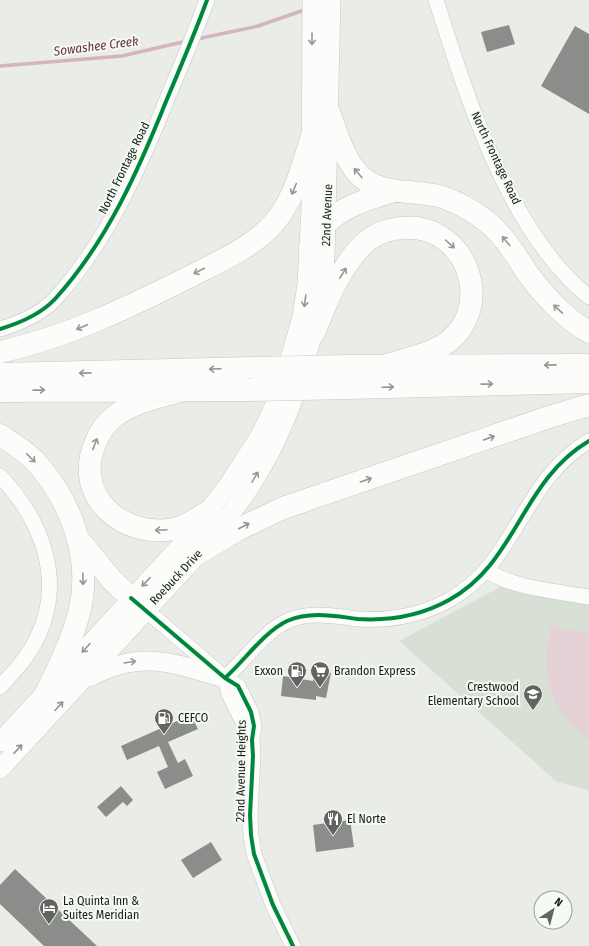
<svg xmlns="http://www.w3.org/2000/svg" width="589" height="946" font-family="'Fira Sans Condensed',sans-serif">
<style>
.built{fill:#d8e0d5}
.green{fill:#e5d2d6}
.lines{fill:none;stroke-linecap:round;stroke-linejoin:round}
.stream{stroke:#d4b4be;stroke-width:3.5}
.building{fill:#8b8d8a}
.minor-casing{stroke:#c5c8c4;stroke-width:16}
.major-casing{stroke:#c5c8c4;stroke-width:20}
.highway-casing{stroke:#c5c8c4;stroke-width:23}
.minor{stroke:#fcfcfb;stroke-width:15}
.major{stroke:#fcfcfb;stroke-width:19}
.highway{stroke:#fcfcfb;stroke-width:22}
.highway-bridge-casing{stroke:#c5c8c4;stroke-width:23;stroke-linecap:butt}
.highway-bridge{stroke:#fcfcfb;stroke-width:22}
.cycleway-casing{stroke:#f5fbf2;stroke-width:6}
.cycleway{stroke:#00873e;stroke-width:4}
.oneway{stroke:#959794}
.labels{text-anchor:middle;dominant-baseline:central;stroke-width:4;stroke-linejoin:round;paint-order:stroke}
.street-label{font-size:12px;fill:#181b17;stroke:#f5fbf2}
.poi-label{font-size:12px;fill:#181b17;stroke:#f5fbf2;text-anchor:start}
.water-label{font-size:13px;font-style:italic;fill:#6a2f47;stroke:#f5fbf2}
</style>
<rect width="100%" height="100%" fill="#e9ece7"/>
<path class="built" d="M 519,577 L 589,590 L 589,790 L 557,782 L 399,641 Z"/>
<path class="green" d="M 551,626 L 589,634 L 589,740 C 548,713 540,672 551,626 Z"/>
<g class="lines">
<path class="stream" d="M 197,39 L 258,26 L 307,9
M 0,66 L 122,56 L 187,41"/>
</g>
<path class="building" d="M 509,25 L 515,44 L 487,52 L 481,32 Z
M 575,26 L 589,34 L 589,114 L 541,86 Z
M 315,670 L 331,673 L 326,698 L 316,696 L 316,700 L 281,696 L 283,676 L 313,681 Z
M 191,715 L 198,729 L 168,742 L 178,763 L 185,759 L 193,776 L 165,789 L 157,772 L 168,767 L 159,746 L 127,760 L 121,746 Z
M 121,786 L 133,800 L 127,806 L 123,802 L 106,817 L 97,807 Z
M 350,820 L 354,847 L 316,852 L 313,825 Z
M 211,842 L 222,860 L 193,878 L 181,860 Z
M 15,869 L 97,946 L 44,946 L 0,904 L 0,885 Z"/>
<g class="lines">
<defs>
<path id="minor" d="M 436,0 C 467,97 508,232 589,297
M 0,329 C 20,323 41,314 55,299 C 107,242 139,169 167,99 C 181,66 195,33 207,0
M 0,476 C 41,519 65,579 38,636 C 29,656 14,672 0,687
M 487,571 C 517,589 555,591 589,597
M 139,604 L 225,678 L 238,686 L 251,712 L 254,726 L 252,740 L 253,756 L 250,815 L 251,835 L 254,854 L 273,905 L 293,946
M 225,678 C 244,661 264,632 287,621 C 310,611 334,616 358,619 C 390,621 422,615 449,600 C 517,563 521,481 589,441
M 225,678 L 229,694 L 249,734"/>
<path id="major" d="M 89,677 C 143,649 171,663 225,678
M 0,742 L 186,540 L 229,484 L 260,436 L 276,403 L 285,376 L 302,317 L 307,284 L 311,208 L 312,0
M 0,769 L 199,553 C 216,532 234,511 249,488 C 294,419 316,339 325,258 L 331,0"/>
<path id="highway" d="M 329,112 C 336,131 342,153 355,170 C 377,198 412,188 442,197 C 457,202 473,211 485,220 C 504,235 515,254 528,274 C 545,297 564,318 589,332
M 310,248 C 324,213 357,202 391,192
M 314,333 C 326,303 342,262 367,241 C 376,234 389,229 401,228 C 469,221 500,315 438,348 C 423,356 403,360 386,365
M 0,352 C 67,337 127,308 189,277 C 218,262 250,249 273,224 C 294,200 302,168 311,139
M 346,366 L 589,365
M 0,374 L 254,368
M 349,388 L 589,382
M 188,389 C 164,396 133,401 114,417 C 105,424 99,433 95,444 C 73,496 123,539 174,529 C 187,526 198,518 209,511
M 0,391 L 249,390
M 0,435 C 12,443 24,450 34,460 C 70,499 92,556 80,609 C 73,638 60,665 47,691
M 80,541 L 112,580 L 131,598
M 199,553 L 239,529 L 283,508 L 549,417 L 589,405"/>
</defs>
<use href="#minor" class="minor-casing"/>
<use href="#major" class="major-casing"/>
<use href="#highway" class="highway-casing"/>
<use href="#minor" class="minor"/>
<use href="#major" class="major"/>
<use href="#highway" class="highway"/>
<defs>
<path id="highway-bridge" d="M 254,368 L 346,366
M 249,390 L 349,388"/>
</defs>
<use href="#highway-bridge" class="highway-bridge-casing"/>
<use href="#highway-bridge" class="highway-bridge"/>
<defs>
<path id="cycleway" d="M 0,329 C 20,323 41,314 55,299 C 107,242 139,169 167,99 C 181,66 195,33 207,0
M 131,598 L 225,678 L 238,686 L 251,712 L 254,726 L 252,740 L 253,756 L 250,815 L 251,835 L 254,854 L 273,905 L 293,946
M 225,678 C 244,661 264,632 287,621 C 310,611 334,616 358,619 C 390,621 422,615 449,600 C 517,563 521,481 589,441"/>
</defs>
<use href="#cycleway" class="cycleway-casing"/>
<use href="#cycleway" class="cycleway"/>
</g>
<defs><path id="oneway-shaft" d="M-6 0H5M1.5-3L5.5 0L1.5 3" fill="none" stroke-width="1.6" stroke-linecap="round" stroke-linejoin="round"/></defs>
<g class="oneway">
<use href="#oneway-shaft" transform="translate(312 39) rotate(90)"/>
<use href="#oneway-shaft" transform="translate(358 173) rotate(-131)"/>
<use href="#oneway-shaft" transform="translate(294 189) rotate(113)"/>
<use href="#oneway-shaft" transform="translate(506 241) rotate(-130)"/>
<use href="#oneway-shaft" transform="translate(450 244) rotate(42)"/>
<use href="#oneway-shaft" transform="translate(199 271) rotate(153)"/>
<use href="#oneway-shaft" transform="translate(343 273) rotate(-58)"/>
<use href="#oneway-shaft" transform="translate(305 301) rotate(98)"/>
<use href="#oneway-shaft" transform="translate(558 309) rotate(-137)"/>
<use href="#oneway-shaft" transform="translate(82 327) rotate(157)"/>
<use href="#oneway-shaft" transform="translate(550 365) rotate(179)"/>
<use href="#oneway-shaft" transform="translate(215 369) rotate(178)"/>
<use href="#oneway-shaft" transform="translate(85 373) rotate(179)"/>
<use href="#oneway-shaft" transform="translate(487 384) rotate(-1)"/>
<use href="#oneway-shaft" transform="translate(388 387) rotate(-2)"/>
<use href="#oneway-shaft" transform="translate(39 390) rotate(-1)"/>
<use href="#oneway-shaft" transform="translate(489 438) rotate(-19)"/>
<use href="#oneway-shaft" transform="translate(95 444) rotate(-69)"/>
<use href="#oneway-shaft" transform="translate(31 458) rotate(44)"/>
<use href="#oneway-shaft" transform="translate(255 477) rotate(-60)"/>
<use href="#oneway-shaft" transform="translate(366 480) rotate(-19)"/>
<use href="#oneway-shaft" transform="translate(244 526) rotate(-27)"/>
<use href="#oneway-shaft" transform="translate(161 530) rotate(177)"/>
<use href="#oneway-shaft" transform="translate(83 579) rotate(89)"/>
<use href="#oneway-shaft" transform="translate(146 582) rotate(133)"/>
<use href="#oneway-shaft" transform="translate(86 648) rotate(132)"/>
<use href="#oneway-shaft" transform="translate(130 662) rotate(-9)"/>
<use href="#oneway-shaft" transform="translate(59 706) rotate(-48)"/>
<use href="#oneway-shaft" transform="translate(18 749) rotate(-47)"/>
</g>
<defs>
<symbol id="fuel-pin" viewBox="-11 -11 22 30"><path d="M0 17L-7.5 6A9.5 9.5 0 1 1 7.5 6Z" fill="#616460" stroke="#f5fbf2"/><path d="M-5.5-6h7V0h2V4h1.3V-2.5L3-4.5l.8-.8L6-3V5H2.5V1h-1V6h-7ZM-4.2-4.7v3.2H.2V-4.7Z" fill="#fff"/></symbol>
<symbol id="supermarket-pin" viewBox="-11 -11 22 30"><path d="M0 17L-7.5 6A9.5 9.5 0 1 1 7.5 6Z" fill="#616460" stroke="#f5fbf2"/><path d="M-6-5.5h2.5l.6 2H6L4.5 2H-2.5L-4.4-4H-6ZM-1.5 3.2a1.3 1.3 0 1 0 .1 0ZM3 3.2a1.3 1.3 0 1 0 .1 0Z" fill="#fff"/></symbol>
<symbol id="school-pin" viewBox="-11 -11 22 30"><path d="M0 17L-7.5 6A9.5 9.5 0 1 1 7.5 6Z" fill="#616460" stroke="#f5fbf2"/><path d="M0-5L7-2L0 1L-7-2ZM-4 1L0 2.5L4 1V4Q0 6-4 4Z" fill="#fff"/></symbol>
<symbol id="restaurant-pin" viewBox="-11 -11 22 30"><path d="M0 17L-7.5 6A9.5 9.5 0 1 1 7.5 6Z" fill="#616460" stroke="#f5fbf2"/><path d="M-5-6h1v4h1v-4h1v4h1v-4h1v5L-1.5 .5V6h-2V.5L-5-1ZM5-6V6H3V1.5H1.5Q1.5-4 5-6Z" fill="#fff"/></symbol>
<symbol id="hotel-pin" viewBox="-11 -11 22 30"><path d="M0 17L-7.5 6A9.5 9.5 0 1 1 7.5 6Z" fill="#616460" stroke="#f5fbf2"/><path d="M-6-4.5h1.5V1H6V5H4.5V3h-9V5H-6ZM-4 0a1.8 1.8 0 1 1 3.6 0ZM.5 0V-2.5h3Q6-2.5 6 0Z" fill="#fff"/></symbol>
</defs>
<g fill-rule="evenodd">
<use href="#fuel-pin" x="286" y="660" width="22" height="30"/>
<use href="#supermarket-pin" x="309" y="660" width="22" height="30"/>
<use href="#school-pin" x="522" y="683" width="22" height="30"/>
<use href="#fuel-pin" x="153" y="707" width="22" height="30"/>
<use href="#restaurant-pin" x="322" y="808" width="22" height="30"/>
<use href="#hotel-pin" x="38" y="897" width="22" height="30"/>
</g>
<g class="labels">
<g class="street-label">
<text transform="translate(496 158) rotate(65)">North Frontage Road</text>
<text transform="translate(124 168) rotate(-64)">North Frontage Road</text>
<text transform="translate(327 215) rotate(-88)">22nd Avenue</text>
<text transform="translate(176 577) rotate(-47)">Roebuck Drive</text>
<text transform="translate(241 771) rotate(-89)">22nd Avenue Heights</text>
</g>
<g class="poi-label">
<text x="283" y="671" text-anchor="end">Exxon</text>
<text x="334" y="671">Brandon Express</text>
<text x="519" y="687" text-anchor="end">Crestwood<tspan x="519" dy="14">Elementary School</tspan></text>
<text x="178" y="718">CEFCO</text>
<text x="347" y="819">El Norte</text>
<text x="63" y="901">La Quinta Inn &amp;<tspan x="63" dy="14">Suites Meridian</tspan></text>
</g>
<g class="water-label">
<text transform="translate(96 46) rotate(-7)">Sowashee Creek</text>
</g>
</g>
<g transform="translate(553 910) rotate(36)"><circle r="19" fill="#f5fbf2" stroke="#9da19a"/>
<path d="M0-3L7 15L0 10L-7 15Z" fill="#616460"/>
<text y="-6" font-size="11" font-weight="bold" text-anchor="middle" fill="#181b17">N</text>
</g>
</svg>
